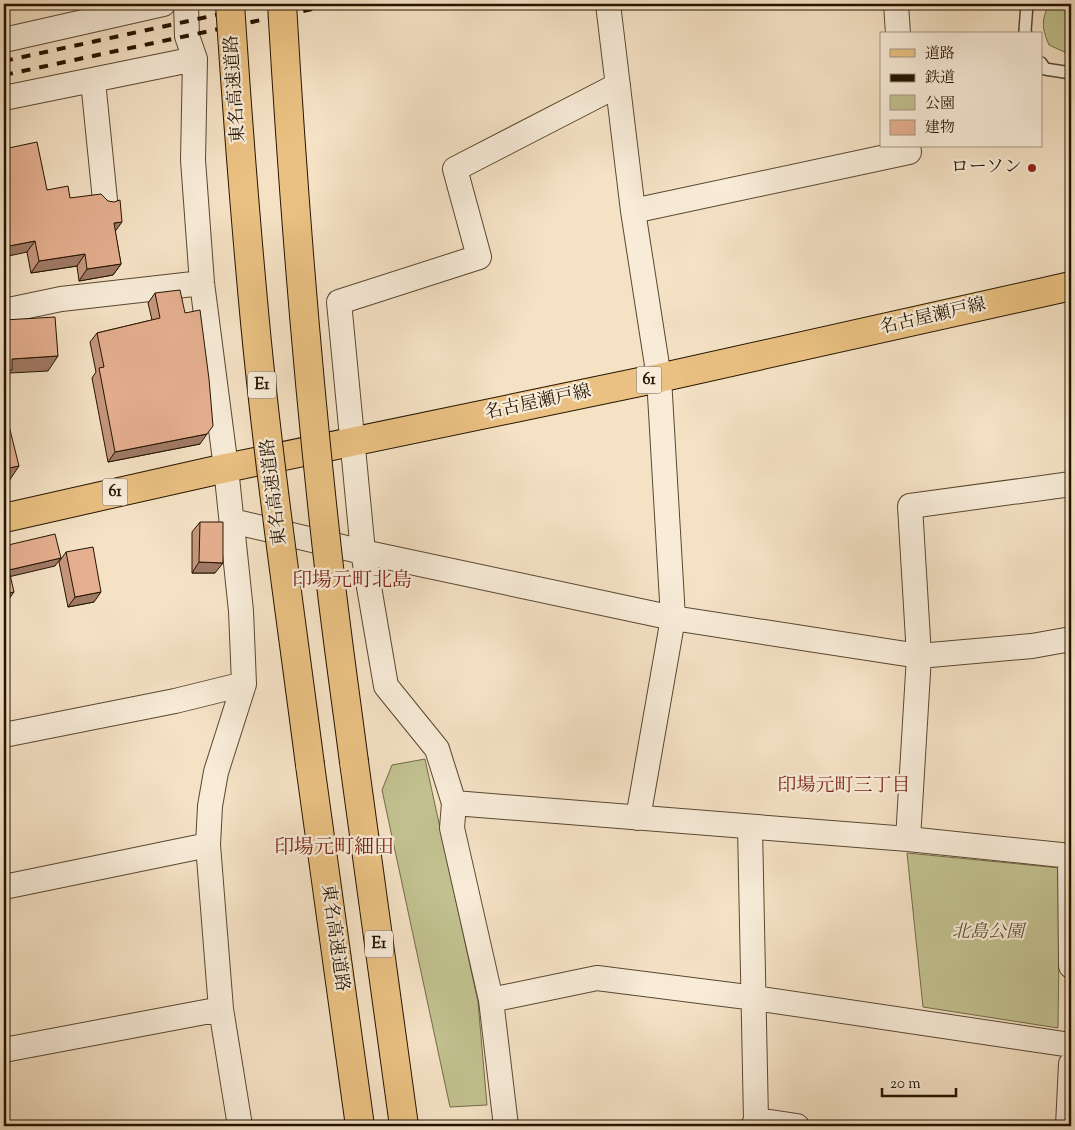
<svg xmlns="http://www.w3.org/2000/svg" width="1075" height="1130" font-family="'Sorts Mill Goudy','Noto Serif JP',serif">
<style>
.green{fill:#c2c290;stroke:#736b48}
.lines{fill:none;stroke-linecap:round;stroke-linejoin:round}
.service-casing{stroke:#584831;stroke-width:14}
.minor-casing{stroke:#584831;stroke-width:26}
.primary-casing{stroke:#241400;stroke-width:30}
.motorway-casing{stroke:#241400;stroke-width:30}
.service{stroke:#f8ecd9;stroke-width:11}
.minor{stroke:#f8ecd9;stroke-width:24}
.primary{stroke:#eac182;stroke-width:28}
.motorway{stroke:#eac182;stroke-width:28}
.rail{stroke:#241400;stroke-width:4;stroke-dasharray:9 9;stroke-linecap:butt}
.motorway-bridge-casing{stroke:#241400;stroke-width:30;stroke-linecap:butt}
.motorway-bridge{stroke:#eac182;stroke-width:28}
.wall{fill:#c5967c;stroke:#241400}
.shaded-wall{fill:#a07a65;stroke:#241400}
.building{fill:#e5af90;stroke:#241400}
.poi-dot{fill:#8f2418;stroke:#f8ecd9;stroke-width:2}
.labels{text-anchor:middle;dominant-baseline:central;stroke-width:4.5;stroke-linejoin:round;paint-order:stroke}
.shield{fill:#f8ecd9;stroke:#645541;stroke-width:1}
.shield-label{font-size:16px;font-weight:bold;fill:#241400}
.street-label{font-size:18px;fill:#241400;stroke:#f8ecd9}
.poi-label{font-size:18px;fill:#241400;stroke:#f8ecd9;text-anchor:end}
.park-label{font-size:18px;font-style:italic;fill:#5b5132;stroke:#f8ecd9}
.neighbourhood-label{font-size:19px;fill:#7a1f14;stroke:#f8ecd9}
.quarter-label{font-size:20px;fill:#7a1f14;stroke:#f8ecd9}
</style>
<rect width="100%" height="100%" fill="#f5e2c5"/>
<filter id="stains"><feTurbulence type="fractalNoise" baseFrequency=".004" numOctaves="4"/><feColorMatrix values="0 0 0 0 .2 0 0 0 0 .09 0 0 0 0 .02 0 0 0 .5 -.17"/></filter>
<radialGradient id="worn" r=".72"><stop offset=".6" stop-color="#630" stop-opacity="0"/><stop offset="1" stop-color="#630" stop-opacity=".3"/></radialGradient>
<path class="green" d="M 1049,4 L 1071,4 L 1071,55 L 1049,45 C 1042,28 1041,21 1049,4 Z
M 425,759 L 478,1002 L 487,1105 L 450,1107 L 382,790 L 392,765 Z
M 907,853 L 1060,868 L 1058,1028 L 923,1007 Z"/>
<g class="lines">
<defs>
<path id="service" d="M 1026,34 L 1025,31 L 1027,4
M 1041,63 L 1045,69 L 1071,73"/>
<path id="minor" d="M 186,4 L 187,36 L 195,59 L 193,160 L 202,283 L 226,468 L 241,611 L 244,684 L 216,772 L 210,806 L 208,845 L 221,1009 L 240,1126
M 608,4 L 633,211 L 659,378 L 673,618 L 638,818
M 896,4 L 898,34
M 4,40 L 163,4
M 93,81 L 105,200
M 4,98 L 195,59
M 633,211 L 909,152 L 908,146
M 4,311 L 61,299 L 202,283
M 232,521 L 363,552 L 673,618 L 919,656 L 1032,646 L 1071,639
M 4,735 L 175,701 L 244,684
M 454,803 L 908,839 L 1071,856
M 750,827 L 756,1120 L 753,1126
M 908,839 L 919,656 L 910,506 L 1071,484
M 1070,857 L 1071,966
M 4,887 L 208,845
M 491,1000 L 597,978 L 755,998 L 1071,1045
M 4,1050 L 221,1009
M 756,1120 L 797,1126
M 506,1126 L 491,1000 L 452,828 L 454,803 L 437,749 L 386,686 L 363,552 L 339,302 L 479,257 L 455,169 L 618,85
M 1068,1126 L 1071,1064"/>
<path id="primary" d="M 4,518 L 226,468 L 659,378 L 1071,286"/>
<path id="motorway" d="M 354,762 L 404,1126
M 310,765 L 360,1126"/>
</defs>
<use href="#service" class="service-casing"/>
<use href="#minor" class="minor-casing"/>
<use href="#primary" class="primary-casing"/>
<use href="#motorway" class="motorway-casing"/>
<use href="#service" class="service"/>
<use href="#minor" class="minor"/>
<use href="#primary" class="primary"/>
<use href="#motorway" class="motorway"/>
<path class="rail" d="M 4,61 L 267,4
M 4,75 L 336,4"/>
<defs>
<path id="motorway-bridge" d="M 230,4 C 237,110 245,216 255,322 C 269,470 291,618 310,765
M 282,4 C 293,195 308,386 330,576 C 337,638 346,700 354,762"/>
</defs>
<use href="#motorway-bridge" class="motorway-bridge-casing"/>
<use href="#motorway-bridge" class="motorway-bridge"/>
</g>
<path class="wall" d="M 47,190 L 70,198 L 115,231 L 121,264 L 113,275 L 79,281 L 77,266 L 31,273 L 27,252 Z
M 155,293 L 200,444 L 108,462 L 92,378 L 96,372 L 90,342 L 97,333 L 152,320 L 148,303 Z
M 200,522 L 215,573 L 192,573 L 192,532 Z
M 66,552 L 94,602 L 68,607 L 59,562 Z"/>
<path class="shaded-wall" d="M 122,222 L 114,233 L 114,223 Z
M 35,241 L 27,252 L 4,257 L 4,247 Z
M 85,254 L 77,266 L 31,273 L 39,261 Z
M 121,264 L 113,275 L 79,281 L 87,269 Z
M 58,356 L 48,371 L 10,373 L 4,382 L 4,370 L 12,359 Z
M 207,434 L 200,444 L 108,462 L 115,452 Z
M 19,466 L 9,481 L 4,482 L 4,469 Z
M 61,558 L 55,566 L 4,578 L 9,570 Z
M 199,562 L 223,563 L 215,573 L 192,573 Z
M 14,592 L 9,599 L 4,601 L 4,594 Z
M 101,592 L 94,602 L 68,607 L 75,597 Z"/>
<path class="building" d="M 37,142 L 47,190 L 68,186 L 70,198 L 101,194 L 108,201 L 114,202 L 120,200 L 122,222 L 114,223 L 121,264 L 87,269 L 85,254 L 39,261 L 35,241 L 4,247 L 4,149 Z
M 180,290 L 185,313 L 200,310 L 209,379 L 213,426 L 207,434 L 115,452 L 99,368 L 104,367 L 97,333 L 160,318 L 155,293 Z
M 55,317 L 58,356 L 12,359 L 12,370 L 4,370 L 4,320 Z
M 8,422 L 19,466 L 4,469 L 4,424 Z
M 200,522 L 223,522 L 223,563 L 199,562 Z
M 55,534 L 61,558 L 9,570 L 14,592 L 4,594 L 4,546 Z
M 93,547 L 101,592 L 75,597 L 66,552 Z"/>
<circle class="poi-dot" cx="1032" cy="168" r="5"/>
<g class="labels">
<g class="shield">
<rect x="636.5" y="366.5" width="25" height="27" rx="4"/>
<rect x="248" y="371.5" width="28" height="27" rx="4"/>
<rect x="102.5" y="478.5" width="25" height="27" rx="4"/>
<rect x="365" y="930.5" width="28" height="27" rx="4"/>
</g>
<g class="shield-label">
<text x="649" y="380">61</text>
<text x="262" y="385">E1</text>
<text x="115" y="492">61</text>
<text x="379" y="944">E1</text>
</g>
<g class="street-label">
<text transform="translate(236 89) rotate(-94)">東名高速道路</text>
<text transform="translate(933 317) rotate(-13)">名古屋瀬戸線</text>
<text transform="translate(538 403) rotate(-12)">名古屋瀬戸線</text>
<text transform="translate(275 492) rotate(-97)">東名高速道路</text>
<text transform="translate(334 938) rotate(82)">東名高速道路</text>
</g>
<g class="poi-label">
<text x="1022" y="168">ローソン</text>
</g>
<g class="park-label">
<text x="988" y="933">北島公園</text>
</g>
<g class="neighbourhood-label">
<text x="844" y="786">印場元町三丁目</text>
</g>
<g class="quarter-label">
<text x="352" y="581">印場元町北島</text>
<text x="334" y="848">印場元町細田</text>
</g>
</g>
<rect width="1075" height="1130" fill="none" stroke="#f5e2c5" stroke-width="20"/>
<rect x="5" y="5" width="1065" height="1120" fill="none" stroke="#241400" stroke-width="2.5"/>
<rect x="10" y="10" width="1055" height="1110" fill="none" stroke="#241400"/>
<rect x="880" y="32" width="162" height="115" fill="#f8ecd9" stroke="#a39682"/>
<rect x="890" y="49" width="25" height="8" fill="#eac182" stroke="#a39682"/>
<text x="925" y="58" font-size="15" fill="#241400">道路</text>
<rect x="890" y="74" width="25" height="8" fill="#241400" stroke="#a39682"/>
<text x="925" y="82" font-size="15" fill="#241400">鉄道</text>
<rect x="890" y="95" width="25" height="15" fill="#c2c290" stroke="#a39682"/>
<text x="925" y="108" font-size="15" fill="#241400">公園</text>
<rect x="890" y="120" width="25" height="15" fill="#e5af90" stroke="#a39682"/>
<text x="925" y="132" font-size="15" fill="#241400">建物</text>
<path d="M882 1088v8h74v-8" fill="none" stroke="#241400" stroke-width="2.5"/>
<text x="890" y="1088" font-size="15" fill="#241400" stroke="#f8ecd9" stroke-width="4" paint-order="stroke">20 m</text>
<rect width="100%" height="100%" filter="url(#stains)"/>
<rect width="100%" height="100%" fill="url(#worn)"/>
</svg>
